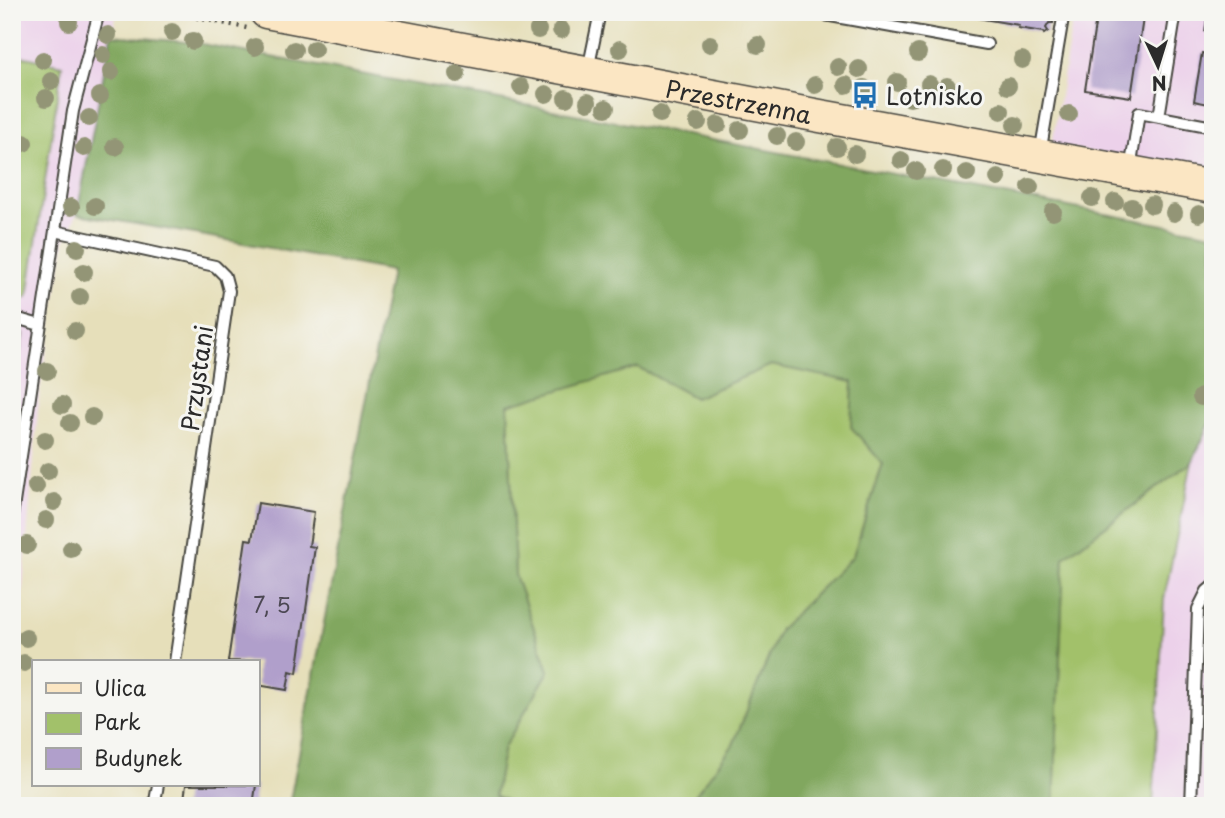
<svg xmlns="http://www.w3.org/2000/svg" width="1225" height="818" font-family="'Playpen Sans',sans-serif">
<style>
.built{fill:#ecd1ea}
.green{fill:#a2c16a;stroke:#66764a;stroke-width:2}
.forest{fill:#81a75e;stroke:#566944;stroke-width:2}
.building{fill:#b09fcb}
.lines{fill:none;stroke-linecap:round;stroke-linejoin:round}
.lane-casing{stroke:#474640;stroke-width:14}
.secondary-casing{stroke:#474640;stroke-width:35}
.path{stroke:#474640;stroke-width:4.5;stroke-dasharray:2 5;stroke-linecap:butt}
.lane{stroke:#fff;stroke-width:10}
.secondary{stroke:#fbe6c3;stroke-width:32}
.tree{fill:#939576}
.labels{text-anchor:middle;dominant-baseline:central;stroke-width:6;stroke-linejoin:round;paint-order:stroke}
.number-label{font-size:21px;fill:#4c4853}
.poi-label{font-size:24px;fill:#2b2b2b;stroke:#f6f6f2;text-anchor:start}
.street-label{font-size:24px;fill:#2b2b2b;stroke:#f6f6f2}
</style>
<rect width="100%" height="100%" fill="#f6f6f2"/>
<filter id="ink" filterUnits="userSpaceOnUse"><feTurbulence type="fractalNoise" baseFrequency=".0143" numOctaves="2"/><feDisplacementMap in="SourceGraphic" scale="14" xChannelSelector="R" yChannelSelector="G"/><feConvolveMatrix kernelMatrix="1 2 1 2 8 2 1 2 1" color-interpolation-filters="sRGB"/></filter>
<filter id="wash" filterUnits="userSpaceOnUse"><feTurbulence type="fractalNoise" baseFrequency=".00686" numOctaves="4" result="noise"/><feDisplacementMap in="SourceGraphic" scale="28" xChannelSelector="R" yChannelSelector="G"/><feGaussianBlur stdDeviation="1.57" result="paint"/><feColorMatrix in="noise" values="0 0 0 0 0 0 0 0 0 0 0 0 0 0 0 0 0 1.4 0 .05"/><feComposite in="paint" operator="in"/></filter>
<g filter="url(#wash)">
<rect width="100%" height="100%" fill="#e6dfba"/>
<path class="built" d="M 12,12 L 98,12 L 116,16 L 77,214 L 65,240 L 39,395 L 12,716 Z
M 1074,12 L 1213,12 L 1213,174 L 1052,145 Z
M 1213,417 L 1213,806 L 1153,806 L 1164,599 L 1192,462 Z"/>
<path class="green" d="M 12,54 L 62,65 L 28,297 L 12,303 Z
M 12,328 L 23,334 L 12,401 Z
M 771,365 L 853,382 L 851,427 L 883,463 L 853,556 L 780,629 L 733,745 L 687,806 L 515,806 L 495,795 L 504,747 L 549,671 L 515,575 L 508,404 L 638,367 L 695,398 Z
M 1192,462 L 1164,599 L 1153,806 L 1054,806 L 1064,557 Z"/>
<path class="forest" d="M 111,35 L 197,43 L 1213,234 L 1213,417 L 1192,462 L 1064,557 L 1054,806 L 687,806 L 733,745 L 780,629 L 853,556 L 883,464 L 851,427 L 853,382 L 771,365 L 695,398 L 638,367 L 508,405 L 515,575 L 549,671 L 504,747 L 495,795 L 515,806 L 289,806 L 391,271 L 195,234 L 77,214 Z"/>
<g id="blocks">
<path class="building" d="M 955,12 L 1047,12 L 1050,18 L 1053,19 L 1053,23 L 1049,23 L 1046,28 L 1048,31 L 1044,34 L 1043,32 L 1018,28 L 1019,25 L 954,14 Z
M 1097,12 L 1144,12 L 1131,97 L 1085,90 Z
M 1208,12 L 1213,12 L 1213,33 L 1205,32 Z
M 1202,53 L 1213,55 L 1213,111 L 1208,110 L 1209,104 L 1194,101 Z
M 258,503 L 314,512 L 309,546 L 315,547 L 297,673 L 290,671 L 287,690 L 257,685 L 257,662 L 228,661 L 246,539 L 252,540 Z
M 186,785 L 256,785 L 253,806 L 183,806 Z"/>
</g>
</g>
<g filter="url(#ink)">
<use href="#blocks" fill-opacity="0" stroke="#474640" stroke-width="2"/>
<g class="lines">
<defs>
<path id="lane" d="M 808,12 L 987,44
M 588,70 L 600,12
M 1159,117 L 1176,12
M 1040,154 L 1064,12
M 1130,170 L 1139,113 L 1213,127
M 55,231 L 215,266 L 225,276 L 229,291 L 175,662
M 12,317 L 40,325
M 12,516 L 73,111 L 99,12
M 154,806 L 158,785
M 1191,806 L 1198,609 L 1207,591 L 1213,586"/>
<g id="secondary">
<path id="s1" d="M 266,12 L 820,116 L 1213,187"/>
</g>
</defs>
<use href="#lane" class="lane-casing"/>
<use href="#secondary" class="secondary-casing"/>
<path class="path" d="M 169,12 L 247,28"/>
<use href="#lane" class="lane"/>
<use href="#secondary" class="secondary"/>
</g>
<g class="tree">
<circle cx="69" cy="22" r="9"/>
<circle cx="538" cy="30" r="9"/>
<circle cx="561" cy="30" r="9"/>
<circle cx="172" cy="32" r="9"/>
<circle cx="108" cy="35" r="9"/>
<circle cx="193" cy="41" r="9"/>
<circle cx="710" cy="44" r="9"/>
<circle cx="758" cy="45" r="9"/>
<circle cx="255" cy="47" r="9"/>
<circle cx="314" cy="49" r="9"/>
<circle cx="620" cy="49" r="9"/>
<circle cx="294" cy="50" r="9"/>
<circle cx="918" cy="53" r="9"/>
<circle cx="103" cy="55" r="9"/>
<circle cx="43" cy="60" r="9"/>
<circle cx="1022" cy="60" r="9"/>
<circle cx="838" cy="67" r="9"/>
<circle cx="859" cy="69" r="9"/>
<circle cx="111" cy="72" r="9"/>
<circle cx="457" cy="74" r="9"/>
<circle cx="51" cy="81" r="9"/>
<circle cx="897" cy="82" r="9"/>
<circle cx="929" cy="84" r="9"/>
<circle cx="815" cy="85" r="9"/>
<circle cx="846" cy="85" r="9"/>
<circle cx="947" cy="86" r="9"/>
<circle cx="1008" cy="86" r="9"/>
<circle cx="521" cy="87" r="9"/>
<circle cx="864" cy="88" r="9"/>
<circle cx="546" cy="94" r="9"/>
<circle cx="100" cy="96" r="9"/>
<circle cx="46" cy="98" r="9"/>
<circle cx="566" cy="98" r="9"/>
<circle cx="910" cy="98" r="9"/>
<circle cx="588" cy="102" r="9"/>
<circle cx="606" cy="108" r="9"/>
<circle cx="1001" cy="111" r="9"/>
<circle cx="660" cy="114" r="9"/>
<circle cx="1069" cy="114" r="9"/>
<circle cx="89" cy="118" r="9"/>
<circle cx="698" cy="122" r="9"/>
<circle cx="718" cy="125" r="9"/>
<circle cx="1015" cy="125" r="9"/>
<circle cx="740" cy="130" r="9"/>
<circle cx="777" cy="136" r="9"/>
<circle cx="796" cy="142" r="9"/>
<circle cx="24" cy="143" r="9"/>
<circle cx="115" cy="147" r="9"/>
<circle cx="837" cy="147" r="9"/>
<circle cx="84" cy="148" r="9"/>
<circle cx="855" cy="154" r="9"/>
<circle cx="901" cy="160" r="9"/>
<circle cx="943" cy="170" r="9"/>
<circle cx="916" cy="171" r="9"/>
<circle cx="967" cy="173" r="9"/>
<circle cx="998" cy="178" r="9"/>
<circle cx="1030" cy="187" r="9"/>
<circle cx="1092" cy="198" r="9"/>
<circle cx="1115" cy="202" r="9"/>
<circle cx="1152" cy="205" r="9"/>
<circle cx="95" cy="206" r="9"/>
<circle cx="71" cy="207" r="9"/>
<circle cx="1132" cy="207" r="9"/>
<circle cx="1053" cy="212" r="9"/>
<circle cx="1174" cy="213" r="9"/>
<circle cx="1199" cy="214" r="9"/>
<circle cx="77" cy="248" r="9"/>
<circle cx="84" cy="272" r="9"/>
<circle cx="80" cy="297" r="9"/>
<circle cx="75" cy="331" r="9"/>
<circle cx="47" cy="371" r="9"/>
<circle cx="1201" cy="397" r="9"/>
<circle cx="62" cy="405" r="9"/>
<circle cx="92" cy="417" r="9"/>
<circle cx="70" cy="423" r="9"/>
<circle cx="45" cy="440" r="9"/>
<circle cx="48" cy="471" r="9"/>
<circle cx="36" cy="486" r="9"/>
<circle cx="54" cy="502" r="9"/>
<circle cx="46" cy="520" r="9"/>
<circle cx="27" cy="545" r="9"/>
<circle cx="71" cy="549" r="9"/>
<circle cx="26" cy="638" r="9"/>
<circle cx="24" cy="663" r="9"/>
</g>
</g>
<defs>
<symbol id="bus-bare" viewBox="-9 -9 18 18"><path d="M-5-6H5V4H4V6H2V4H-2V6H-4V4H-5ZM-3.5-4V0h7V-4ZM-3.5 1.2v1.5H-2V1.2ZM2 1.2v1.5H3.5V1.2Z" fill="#1f6fb2" stroke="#f6f6f2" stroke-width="2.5" paint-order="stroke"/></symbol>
</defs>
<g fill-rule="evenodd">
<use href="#bus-bare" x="846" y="76" width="38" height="38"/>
</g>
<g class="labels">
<g class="number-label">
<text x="272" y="604">7, 5</text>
</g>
<g class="poi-label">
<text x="886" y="95">Lotnisko</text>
</g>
<g class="street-label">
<text stroke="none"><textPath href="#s1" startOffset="481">Przestrzenna</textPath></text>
<text transform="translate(196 378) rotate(-82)">Przystani</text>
</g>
</g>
<rect width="1225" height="818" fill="none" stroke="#f6f6f2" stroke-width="42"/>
<rect x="32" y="660" width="228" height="126" fill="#f6f6f2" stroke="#a5a5a2" stroke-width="2"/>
<rect x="46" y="683" width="35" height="10" fill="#fbe6c3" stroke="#a5a5a2" stroke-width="2"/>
<text x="94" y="696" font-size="21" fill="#2b2b2b">Ulica</text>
<rect x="46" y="713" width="35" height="21" fill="#a2c16a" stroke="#a5a5a2" stroke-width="2"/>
<text x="94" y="730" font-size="21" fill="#2b2b2b">Park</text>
<rect x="46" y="748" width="35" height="21" fill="#b09fcb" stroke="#a5a5a2" stroke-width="2"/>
<text x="94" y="766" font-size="21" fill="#2b2b2b">Budynek</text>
<g transform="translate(1158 66) rotate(176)" stroke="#f6f6f2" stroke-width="5" paint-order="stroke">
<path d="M0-5L12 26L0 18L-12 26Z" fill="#2b2b2b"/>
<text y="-10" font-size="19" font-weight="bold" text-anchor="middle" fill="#2b2b2b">N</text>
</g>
</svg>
